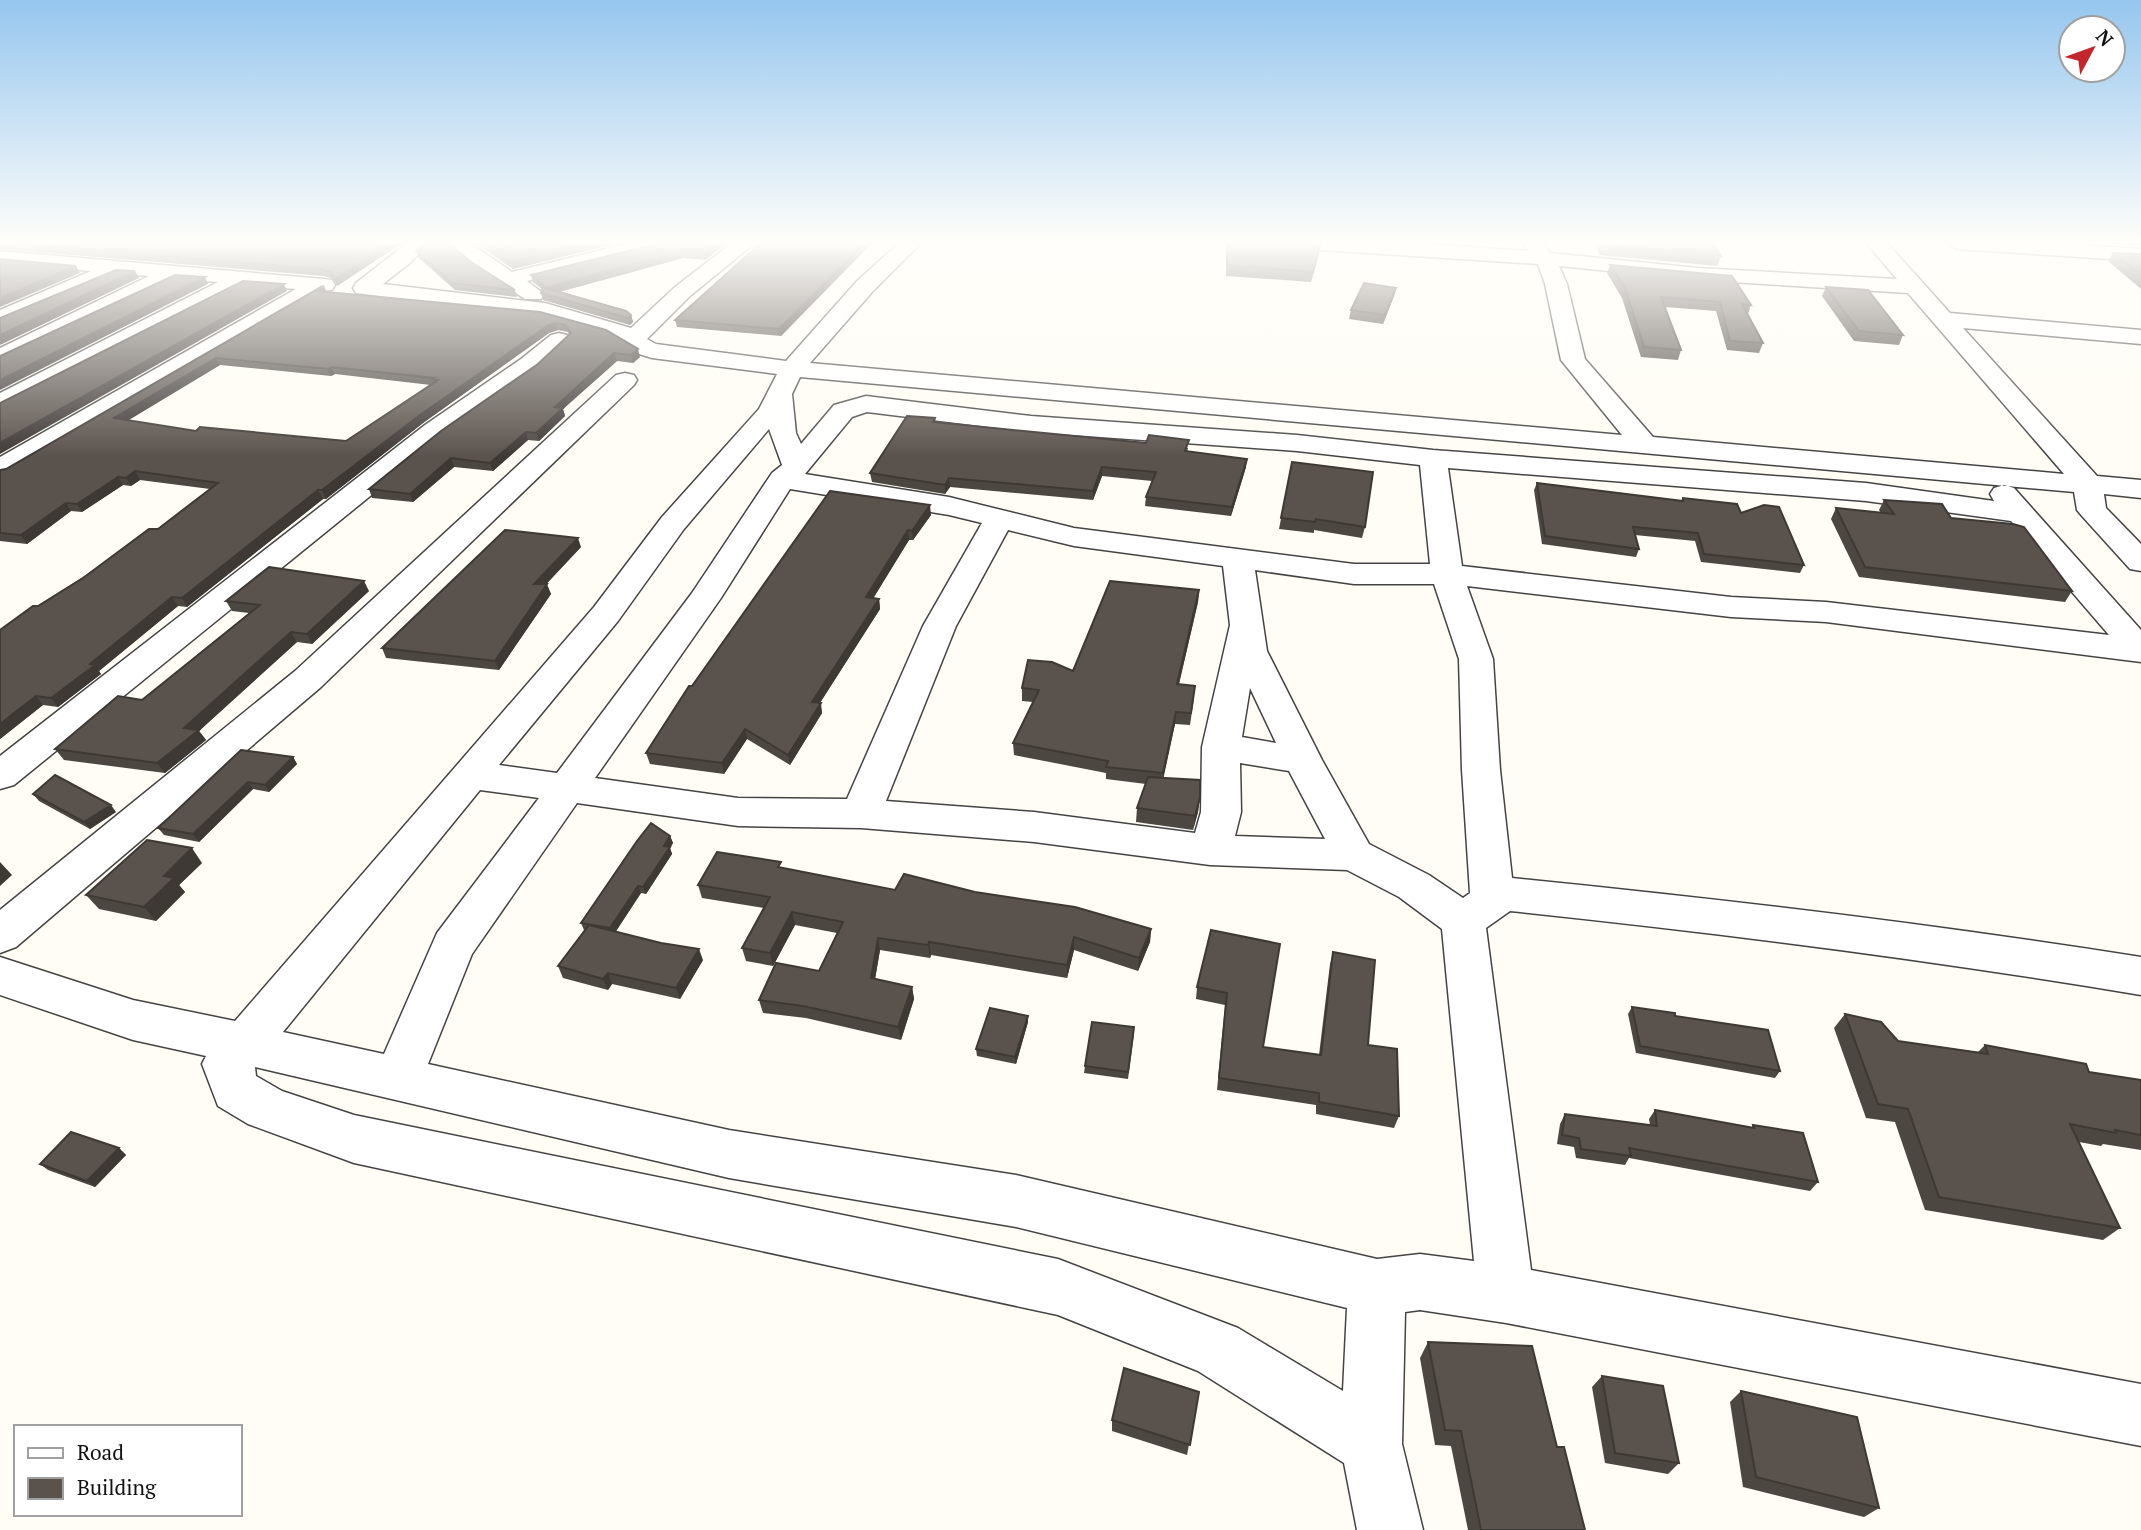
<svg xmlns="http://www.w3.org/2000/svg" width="2141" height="1530" font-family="'PT Serif',serif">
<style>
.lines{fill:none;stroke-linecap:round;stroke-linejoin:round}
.minor-casing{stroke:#444;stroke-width:3}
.minor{fill:#fff;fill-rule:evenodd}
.wall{fill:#4d4742;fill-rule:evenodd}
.shaded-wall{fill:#3f3936}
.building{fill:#5a524d;stroke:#3f3936;stroke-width:2;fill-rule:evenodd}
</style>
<rect width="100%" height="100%" fill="#fffdf5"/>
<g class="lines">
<defs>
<path id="minor" d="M 407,243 L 429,243 L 411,262 L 383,284 L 545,303 L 631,328 L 675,287 L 732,243 L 755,243 L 690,296 L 647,339 L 656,344 L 786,361 L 857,281 L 899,243 L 921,243 L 873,291 L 810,363 L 1622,435 L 1561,360 L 1545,284 L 1538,264 L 1304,249 L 1294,243 L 1410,243 L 1528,251 L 1523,243 L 1543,243 L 1550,253 L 1698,268 L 1897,279 L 1866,243 L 1887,243 L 1950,313 L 2141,330 L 2141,344 L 1963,328 L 2097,476 L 2141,480 L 2141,498 L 2104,494 L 2106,508 L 2141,544 L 2141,571 L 2130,569 L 2082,516 L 2077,510 L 2074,492 L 800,377 L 792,394 L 796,433 L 801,444 L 834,405 L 866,396 L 1031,416 L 1297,435 L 1433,450 L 1866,483 L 1994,501 L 1990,494 L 1994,488 L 2004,485 L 2014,488 L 2141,630 L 2141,662 L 1826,622 L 1731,617 L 1467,586 L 1493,659 L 1500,770 L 1512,878 C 1722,899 1932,924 2141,957 L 2141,995 C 1932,960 1721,933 1510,911 L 1486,928 L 1531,1270 L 2141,1384 L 2141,1446 L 1506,1323 L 1420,1310 L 1405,1312 L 1402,1444 L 1423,1530 L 1357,1530 L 1344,1463 L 1198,1371 L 1058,1315 L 354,1163 L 248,1124 L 218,1106 L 202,1064 L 206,1056 L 133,1040 L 0,995 L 0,957 L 133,1000 L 235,1021 L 594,607 L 662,517 L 759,409 L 777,374 L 652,358 L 636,353 L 625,343 L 609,335 L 543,317 L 356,293 L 353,288 L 356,283 ZM 1559,266 L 1698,280 L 1908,293 L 2064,474 L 1653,437 L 1585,359 L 1567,284 ZM 867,412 L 1031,432 L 1297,451 L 1420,465 L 1430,564 L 1354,564 L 1074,528 L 949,497 L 805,474 L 852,417 ZM 769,429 L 782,465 L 772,473 L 692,593 L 557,773 L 499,765 L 618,621 L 684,529 ZM 1448,468 L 1866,501 L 2011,521 L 2109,635 L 1826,602 L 1731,597 L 1462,566 ZM 790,489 L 949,515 L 982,523 L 923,626 L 847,799 L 738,798 L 595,778 L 721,598 ZM 1008,530 L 1074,546 L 1223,566 L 1230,625 L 1202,747 L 1201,812 L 1195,833 L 1034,812 L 886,801 L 956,626 ZM 1255,570 L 1354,584 L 1434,584 L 1459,659 L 1462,770 L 1470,893 L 1463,898 L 1429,875 L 1369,844 L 1322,760 L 1267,651 ZM 1250,688 L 1276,743 L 1242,737 ZM 1240,763 L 1289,771 L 1325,839 L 1235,836 L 1241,812 ZM 480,790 L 539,798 L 437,933 L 384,1054 L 283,1032 ZM 577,803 L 738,826 L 861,828 L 1034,842 L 1210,865 L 1347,870 L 1399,897 L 1442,929 L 1474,1261 L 1420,1254 L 1377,1259 L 1016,1175 L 729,1130 L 428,1064 L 472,954 ZM 255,1067 L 729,1178 L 1016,1227 L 1347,1308 L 1343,1391 L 1238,1328 L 1058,1259 L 354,1115 L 282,1091 L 256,1076 Z
M 447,243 L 470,243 L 512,272 L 630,243 L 666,243 L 663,247 L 527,281 L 544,294 L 541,299 L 525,299 L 475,267 Z
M 1947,243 L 2055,243 L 2141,249 L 2141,261 L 1957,249 Z
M 0,251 L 324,279 L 332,280 L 335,285 L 332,290 L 323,291 L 10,475 L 0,477 L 0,457 L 296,289 L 246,285 L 9,408 L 0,411 L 0,393 L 218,282 L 178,279 L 0,364 L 0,348 L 149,276 L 119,274 L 0,325 L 0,310 L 91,271 L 0,263 Z
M 559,333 L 567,335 L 571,340 L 539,369 L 443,437 L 14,785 L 0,789 L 0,756 L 425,425 L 521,359 L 551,335 Z
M 625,373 L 634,375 L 637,380 L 634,385 L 321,687 L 16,947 L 0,953 L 0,910 L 295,671 L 616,375 Z"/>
</defs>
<use href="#minor" class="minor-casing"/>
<use href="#minor" class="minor"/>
</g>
<path class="wall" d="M 0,243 L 402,243 L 337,286 L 334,279 L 324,276 L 0,249 Z
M 475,243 L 618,243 L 513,269 Z
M 727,243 L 705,260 L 683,258 L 559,292 L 631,315 L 633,322 L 630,325 L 543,300 L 541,293 L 543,290 L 533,282 L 531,275 Z
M 761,243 L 872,243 L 781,336 L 677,327 L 675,320 Z
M 1227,243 L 1321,243 L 1319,253 L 1311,282 L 1226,276 Z
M 1596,243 L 1713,243 L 1721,256 L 1717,266 L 1599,255 Z
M 2098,243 L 2141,243 L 2141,246 Z
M 416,251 L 471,262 L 515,290 L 517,297 L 455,290 L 419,258 Z
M 2113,253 L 2141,254 L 2141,289 L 2108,261 Z
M 1610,265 L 1751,305 L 1748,314 L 1763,343 L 1759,353 L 1727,350 L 1716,311 L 1665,307 L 1681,350 L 1678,360 L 1641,357 L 1622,298 L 1607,273 Z
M 1826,287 L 1903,335 L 1899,345 L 1854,341 L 1822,296 Z
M 1396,288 L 1394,296 L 1383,324 L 1349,319 L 1351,310 Z
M 326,292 L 540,312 L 640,357 L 633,363 L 617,361 L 563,409 L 565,416 L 539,441 L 528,440 L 493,471 L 454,467 L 413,502 L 372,498 L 369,489 L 538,364 L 569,335 L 568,332 L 558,330 L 549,333 L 423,423 L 326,499 L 323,499 L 187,607 L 178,606 L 99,671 L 101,674 L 58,707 L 43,705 L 0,739 L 0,630 L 158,529 L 210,489 L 140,480 L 131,486 L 123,485 L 82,512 L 71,511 L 27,544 L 0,541 L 0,470 L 6,469 ZM 220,365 L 331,376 L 335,374 L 431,385 L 346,441 L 196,431 L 128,420 Z
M 935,418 L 936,423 L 1188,448 L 1187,452 L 1246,467 L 1231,516 L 1145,506 L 1146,497 L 1152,481 L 1102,476 L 1093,500 L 950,487 L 945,494 L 872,482 L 870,473 Z
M 1292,462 L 1365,527 L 1362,538 L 1314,530 L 1314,533 L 1279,529 Z
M 1537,483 L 1681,501 L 1683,498 L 1741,513 L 1804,565 L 1800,573 L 1701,562 L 1695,541 L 1635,535 L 1639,549 L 1636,557 L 1542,544 L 1534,490 Z
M 830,491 L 931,515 L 913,540 L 909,540 L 873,598 L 879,599 L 880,609 L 820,703 L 822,713 L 790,765 L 747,739 L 724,774 L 650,764 L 646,753 Z
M 1884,500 L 1951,518 L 2072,591 L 2065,602 L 1859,577 L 1831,519 L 1836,508 L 1881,513 L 1879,510 Z
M 581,547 L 546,584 L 551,594 L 499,670 L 386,658 L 382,648 Z
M 1199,590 L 1198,602 L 1179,684 L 1194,698 L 1190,725 L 1175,724 L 1163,778 L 1200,797 L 1198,812 L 1193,830 L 1136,822 L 1137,808 L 1146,784 L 1106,779 L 1106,773 L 1014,755 L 1013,743 L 1033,702 L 1022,701 L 1022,688 L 1073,671 Z
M 369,591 L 312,644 L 297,642 L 199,731 L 206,740 L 165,773 L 64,760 L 55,749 L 142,700 L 249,613 L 232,611 L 226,601 Z
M 293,757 L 297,764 L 269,792 L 253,789 L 199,842 L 164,835 L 158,828 Z
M 33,794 L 116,812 L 90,829 L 39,801 Z
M 670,836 L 673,843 L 670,848 L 672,854 L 646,894 L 641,893 L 615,932 L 703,960 L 680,999 L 612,984 L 608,990 L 563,978 L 558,966 L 585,930 L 584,930 L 581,923 Z
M 202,863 L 179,885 L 185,892 L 156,921 L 99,909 L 86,895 Z
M 782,868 L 895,890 L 975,892 L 1151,929 L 1150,942 L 1138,971 L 1074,950 L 1067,978 L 931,955 L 930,958 L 880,950 L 875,979 L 912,987 L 914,999 L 901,1040 L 806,1018 L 763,1013 L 759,1000 L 819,971 L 837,933 L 795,925 L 773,966 L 746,961 L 742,948 L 764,908 L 702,898 L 698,885 Z
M 1211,930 L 1263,1047 L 1319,1055 L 1330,964 L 1333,952 L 1368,1045 L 1399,1116 L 1394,1128 L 1316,1114 L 1316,1105 L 1217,1090 L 1225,1005 L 1196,999 L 1197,987 Z
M 1632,1007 L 1675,1016 L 1780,1071 L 1775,1078 L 1636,1053 L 1628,1014 Z
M 1845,1014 L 1898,1041 L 1978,1052 L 1985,1045 L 2089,1072 L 2141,1080 L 2141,1150 L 2103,1144 L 2101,1146 L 2079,1142 L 2120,1228 L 2103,1240 L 1925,1210 L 1895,1122 L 1866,1118 L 1834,1028 Z
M 1028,1016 L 1028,1022 L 1016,1064 L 977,1056 L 976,1049 Z
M 1134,1034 L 1128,1079 L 1084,1073 L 1085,1066 Z
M 1655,1110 L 1751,1128 L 1753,1125 L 1818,1182 L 1810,1191 L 1629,1158 L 1625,1165 L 1576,1158 L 1574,1147 L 1557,1144 L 1560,1124 L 1565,1114 L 1650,1125 L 1649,1119 Z
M 119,1148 L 126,1155 L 95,1187 L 48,1170 L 40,1164 Z
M 1428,1342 L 1557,1447 L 1585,1530 L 1468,1530 L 1451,1446 L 1435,1445 L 1420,1358 Z
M 1602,1376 L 1679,1463 L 1668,1474 L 1605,1463 L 1592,1387 Z
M 1741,1391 L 1879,1508 L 1864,1517 L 1743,1487 L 1730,1402 Z
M 1199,1392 L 1187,1455 L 1112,1431 L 1112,1420 Z"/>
<path class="shaded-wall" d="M 389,243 L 402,243 L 337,286 L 334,280 Z
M 589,243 L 618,243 L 513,269 L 510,262 Z
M 717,243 L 727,243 L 705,260 L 704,253 Z
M 865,243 L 872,243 L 781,336 L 779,329 Z
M 1321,243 L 1319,253 L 1311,282 L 1313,272 Z
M 682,251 L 683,258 L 548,295 L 545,288 Z
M 76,266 L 80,273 L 0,307 L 0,298 Z
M 135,271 L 139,278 L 0,345 L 0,335 Z
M 205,277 L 208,284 L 0,390 L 0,380 Z
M 284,284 L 287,291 L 0,454 L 0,443 Z
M 324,286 L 327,293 L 316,291 Z
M 1396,288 L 1394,296 L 1383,324 L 1385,315 Z
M 631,315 L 633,322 L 630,325 L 628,318 Z
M 556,323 L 558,330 L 549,333 L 423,423 L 326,499 L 322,490 L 420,415 L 547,326 Z
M 638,349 L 640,357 L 633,363 L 631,355 Z
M 614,353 L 617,361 L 563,409 L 565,416 L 539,441 L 536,433 L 555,407 Z
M 216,358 L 220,365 L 119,426 L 114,418 Z
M 331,367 L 335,374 L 331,376 L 328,369 Z
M 526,432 L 528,440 L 493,471 L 490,463 Z
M 451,458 L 454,467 L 413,502 L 410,494 Z
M 1247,459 L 1246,467 L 1231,516 L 1232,507 Z
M 1102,467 L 1102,476 L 1093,500 L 1093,491 Z
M 135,471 L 140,480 L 131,486 L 126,478 Z
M 118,477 L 123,485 L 82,512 L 77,504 Z
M 949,478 L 950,487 L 945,494 L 945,485 Z
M 318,490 L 323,499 L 187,607 L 182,598 Z
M 66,503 L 71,511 L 27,544 L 21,535 Z
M 930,505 L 931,515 L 913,540 L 912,531 Z
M 908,530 L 909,540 L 868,607 L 866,597 Z
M 578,538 L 581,547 L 538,593 L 534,584 Z
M 364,581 L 369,591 L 312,644 L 307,634 Z
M 547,584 L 551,594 L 499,670 L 495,661 Z
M 1199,590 L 1198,602 L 1176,696 L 1177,684 Z
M 172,597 L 178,606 L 99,671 L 101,674 L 58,707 L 51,698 L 90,664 Z
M 879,599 L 880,609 L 814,712 L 812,702 Z
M 291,632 L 297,642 L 199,731 L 206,740 L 165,773 L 157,763 L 184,728 Z
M 36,696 L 43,705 L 0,739 L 0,724 Z
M 821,703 L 822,713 L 790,765 L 788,755 Z
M 1176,712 L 1175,724 L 1162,785 L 1163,773 Z
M 745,729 L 747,739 L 724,774 L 722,763 Z
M 293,757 L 297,764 L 269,792 L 265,785 Z
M 248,782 L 253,789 L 199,842 L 193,834 Z
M 1200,797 L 1198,812 L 1193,830 L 1195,816 Z
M 111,805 L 116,812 L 90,829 L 84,822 Z
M 670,836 L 673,843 L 670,848 L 672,854 L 646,894 L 643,887 L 664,846 Z
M 192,848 L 202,863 L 179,885 L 185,892 L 156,921 L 144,907 L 164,876 Z
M 0,862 L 12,875 L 0,886 Z
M 638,886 L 641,893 L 613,936 L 610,928 Z
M 792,912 L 795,925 L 773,966 L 770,953 Z
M 1151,929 L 1150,942 L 1138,971 L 1139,958 Z
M 1074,937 L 1074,950 L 1067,978 L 1067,965 Z
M 878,938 L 880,950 L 873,991 L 871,978 Z
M 929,942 L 931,955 L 930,958 L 928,945 Z
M 699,949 L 703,960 L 680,999 L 676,988 Z
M 608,973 L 612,984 L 608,990 L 603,979 Z
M 912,987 L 914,999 L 901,1040 L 898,1027 Z
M 1028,1016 L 1028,1022 L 1016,1064 L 1015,1057 Z
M 119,1148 L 126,1155 L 95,1187 L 87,1181 Z"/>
<path class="building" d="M 5,243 L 389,243 L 334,280 L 331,272 L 321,269 Z
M 424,243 L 449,243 L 471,262 L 515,290 L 452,283 L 416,251 Z
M 482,243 L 589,243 L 510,262 Z
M 660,243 L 717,243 L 704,253 L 682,251 L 545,288 L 626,311 L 631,315 L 628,318 L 541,293 L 544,286 L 531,275 Z
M 761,243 L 865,243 L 779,329 L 675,320 Z
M 1227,243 L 1321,243 L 1313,272 L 1227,265 Z
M 1602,243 L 1713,243 L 1721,256 L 1603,245 Z
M 2113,253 L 2141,254 L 2141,275 Z
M 0,259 L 76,266 L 0,298 Z
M 1610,265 L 1732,276 L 1751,305 L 1742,304 L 1763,343 L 1730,341 L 1720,302 L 1661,297 L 1681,350 L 1644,347 L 1625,288 Z
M 116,270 L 135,271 L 0,335 L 0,318 Z
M 175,275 L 205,277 L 0,380 L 0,356 Z
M 243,281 L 284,284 L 0,443 L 0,403 Z
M 1364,283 L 1396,288 L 1385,315 L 1351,310 Z
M 324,286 L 316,291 L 540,312 L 606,330 L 638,349 L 631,355 L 614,353 L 555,407 L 563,408 L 536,433 L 526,432 L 490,463 L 451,458 L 410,494 L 369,489 L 441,431 L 538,364 L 571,333 L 565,325 L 556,323 L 547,326 L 420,415 L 322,490 L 318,490 L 182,598 L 172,597 L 90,664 L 95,665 L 51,698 L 36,696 L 0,724 L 0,630 L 33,606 L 38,606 L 83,578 L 149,529 L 158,529 L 218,483 L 135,471 L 126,478 L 118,477 L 77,504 L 66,503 L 21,535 L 0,533 L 0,470 L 6,469 L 321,287 ZM 216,358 L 328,369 L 331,367 L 434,378 L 432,379 L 438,380 L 346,441 L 221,429 L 200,427 L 196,431 L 114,418 Z
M 1826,287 L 1868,290 L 1903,335 L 1859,331 Z
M 907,416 L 935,418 L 933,422 L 1146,443 L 1149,435 L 1189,440 L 1185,451 L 1247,459 L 1232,507 L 1146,497 L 1156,472 L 1102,467 L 1093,491 L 949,478 L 945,485 L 870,473 Z
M 1292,462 L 1373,472 L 1365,527 L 1316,519 L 1315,522 L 1281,518 Z
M 1537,483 L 1683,501 L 1683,498 L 1737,504 L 1741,513 L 1764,505 L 1779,507 L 1804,565 L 1704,554 L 1698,533 L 1633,527 L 1639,549 L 1545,536 Z
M 830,491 L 930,505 L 912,531 L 908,530 L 866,597 L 879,599 L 812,702 L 821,703 L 788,755 L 745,729 L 722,763 L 646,753 L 689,686 L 692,686 Z
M 1884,500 L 1942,504 L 1951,518 L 2013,524 L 2024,527 L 2072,591 L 1865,567 L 1836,508 L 1894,514 Z
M 505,530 L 578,538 L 534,584 L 547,584 L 495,661 L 382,648 Z
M 269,567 L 364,581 L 307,634 L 291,632 L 184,728 L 199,730 L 157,763 L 55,749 L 118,696 L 142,700 L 260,605 L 226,601 Z
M 1110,581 L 1199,590 L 1177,684 L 1195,686 L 1191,713 L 1176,712 L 1163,773 L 1106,767 L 1108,761 L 1013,743 L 1039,690 L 1022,688 L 1028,660 L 1052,662 L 1073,671 Z
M 241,750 L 293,757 L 265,785 L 248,782 L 193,834 L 158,828 Z
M 55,775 L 111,805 L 84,822 L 33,794 Z
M 1148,777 L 1200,780 L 1200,797 L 1195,816 L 1137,808 Z
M 651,823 L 670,836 L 664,846 L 670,847 L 643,887 L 638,886 L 610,928 L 581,923 L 637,841 Z
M 147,840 L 192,848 L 164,876 L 174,878 L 144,907 L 86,895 Z
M 717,852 L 781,862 L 778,867 L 895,890 L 904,874 L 975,892 L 1075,907 L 1151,929 L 1139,958 L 1074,937 L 1067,965 L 929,942 L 928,945 L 878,938 L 871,978 L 912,987 L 898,1027 L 803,1006 L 759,1000 L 776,963 L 819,971 L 843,922 L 792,912 L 770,953 L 742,948 L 770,897 L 698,885 Z
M 589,925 L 661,943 L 699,949 L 676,988 L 608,973 L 603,979 L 558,966 Z
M 1211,930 L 1280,944 L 1263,1047 L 1321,1055 L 1333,952 L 1375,960 L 1368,1045 L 1397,1049 L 1399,1116 L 1319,1102 L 1319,1093 L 1219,1078 L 1227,993 L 1197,987 Z
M 1632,1007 L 1675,1013 L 1675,1016 L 1768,1030 L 1780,1071 L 1640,1046 Z
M 990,1008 L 1028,1016 L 1015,1057 L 976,1049 Z
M 1845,1014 L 1881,1022 L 1898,1041 L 1988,1054 L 1985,1045 L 2086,1064 L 2089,1072 L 2141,1080 L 2141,1135 L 2115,1130 L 2116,1133 L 2070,1124 L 2120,1228 L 1939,1197 L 1908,1109 L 1878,1104 Z
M 1092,1022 L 1134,1027 L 1128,1072 L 1085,1066 Z
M 1655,1110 L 1754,1128 L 1753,1125 L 1803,1133 L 1818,1182 L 1629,1148 L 1631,1156 L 1581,1149 L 1579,1138 L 1562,1135 L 1565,1114 L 1657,1126 Z
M 71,1132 L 119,1148 L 87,1181 L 40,1164 Z
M 1428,1342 L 1532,1346 L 1557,1447 L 1564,1447 L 1585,1530 L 1481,1530 L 1461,1431 L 1445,1430 Z
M 1124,1368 L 1199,1392 L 1190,1445 L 1112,1420 Z
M 1602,1376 L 1663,1386 L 1679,1463 L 1615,1453 Z
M 1741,1391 L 1857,1417 L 1879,1508 L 1756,1477 Z"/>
<linearGradient id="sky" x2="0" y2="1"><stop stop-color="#95c6ee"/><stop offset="0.53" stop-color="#fffefa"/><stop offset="1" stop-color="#fffefa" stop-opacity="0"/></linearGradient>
<rect width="2141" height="457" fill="url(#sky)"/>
<rect x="14" y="1425" width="228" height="91" fill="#ffffff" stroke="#a0a0a0" stroke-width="2"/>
<rect x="28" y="1448" width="35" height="10" fill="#ffffff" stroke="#a0a0a0" stroke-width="2"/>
<text x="77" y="1460" font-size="21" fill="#111111">Road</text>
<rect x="28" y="1478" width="35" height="21" fill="#5a524d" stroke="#a0a0a0" stroke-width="2"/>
<text x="77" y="1495" font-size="21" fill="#111111">Building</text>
<g transform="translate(2092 49) rotate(49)"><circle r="33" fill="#ffffff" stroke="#a0a0a0" stroke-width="2"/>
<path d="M0-5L12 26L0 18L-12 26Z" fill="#c4262e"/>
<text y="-10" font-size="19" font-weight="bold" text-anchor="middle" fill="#111111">N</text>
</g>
</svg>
